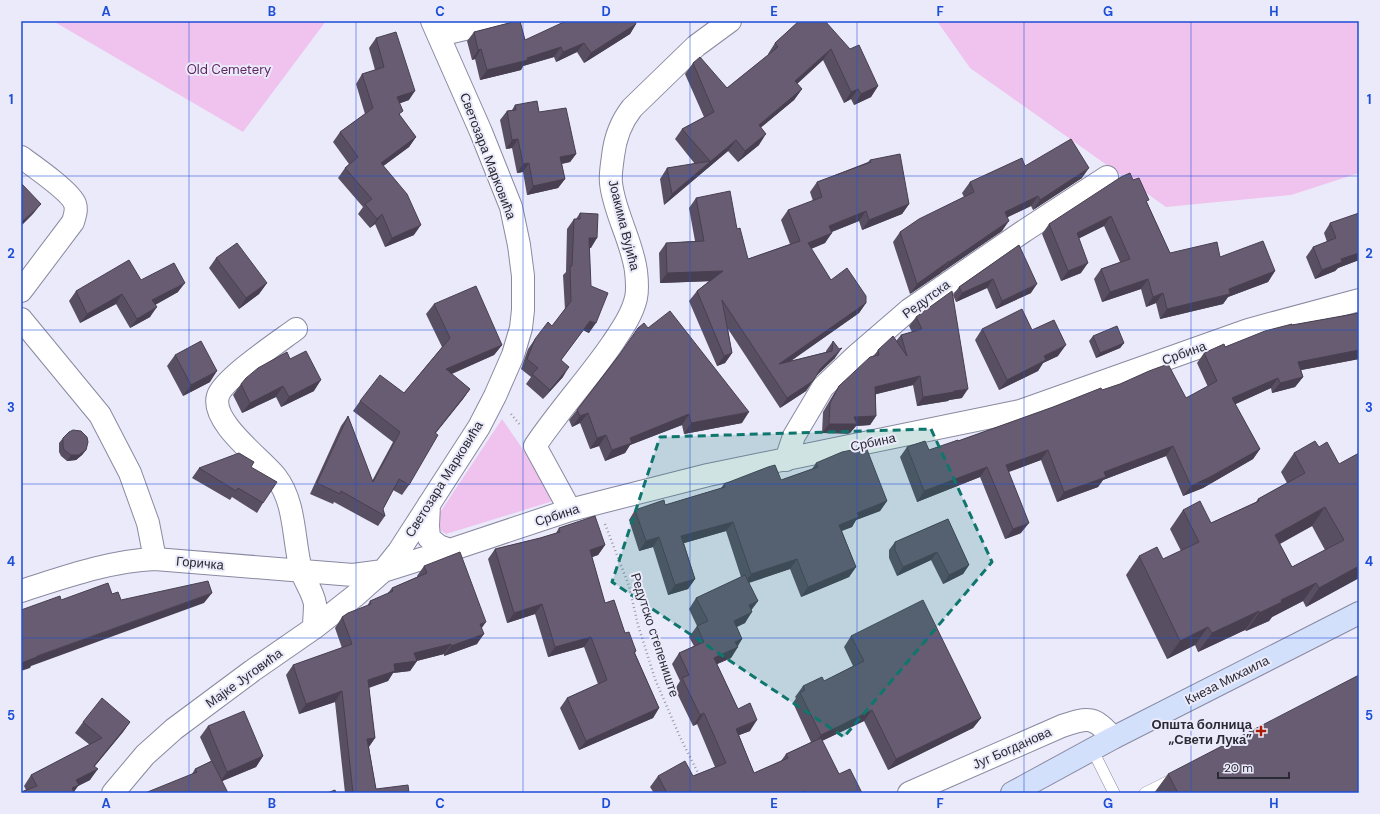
<svg xmlns="http://www.w3.org/2000/svg" width="1380" height="814" font-family="'DM Sans',sans-serif">
<style>
.green{fill:#f0c3ee}
.lines{fill:none;stroke-linecap:round;stroke-linejoin:round}
.lane-casing{stroke:#8989a1;stroke-width:12}
.street-casing{stroke:#8989a1;stroke-width:24}
.secondary-casing{stroke:#8989a1;stroke-width:24}
.path{stroke:#9a9aa8;stroke-width:2.5;stroke-dasharray:1 3;stroke-linecap:butt}
.lane{stroke:#fff;stroke-width:11}
.street{stroke:#fff;stroke-width:22}
.secondary{stroke:#d3e0fc;stroke-width:22}
.wall{fill:#594f62;fill-rule:evenodd}
.shaded-wall{fill:#484050}
.building{fill:#675c72;stroke:#484050;fill-rule:evenodd}
.marked{fill:#0f766e;fill-opacity:0.2;stroke:#0f766e;stroke-width:3;stroke-dasharray:8 5;stroke-linejoin:round}
.grid{fill:none;stroke:#1d4ed8;stroke-width:1;stroke-opacity:0.55}
.poi-dot{fill:#ab1c02;stroke:#eaeafa;stroke-width:1.5}
.labels{text-anchor:middle;dominant-baseline:central;stroke-width:4;stroke-linejoin:round;paint-order:stroke}
.park-label{font-size:13px;fill:#602560;stroke:#eaeafa}
.street-label{font-size:13px;fill:#2a2a34;stroke:#eaeafa}
.poi-label{font-size:13px;font-weight:bold;fill:#2a2a34;stroke:#eaeafa;text-anchor:end}
.neatline{fill:none;stroke:#1d4ed8;stroke-width:1.5}
.grid-label{font-size:13px;text-anchor:middle;font-weight:bold;fill:#1d4ed8}
</style>
<rect width="100%" height="100%" fill="#eaeafa"/>
<path class="green" d="M 53,21 L 326,21 L 243,132 Z
M 937,21 L 1359,21 L 1359,173 L 1291,195 L 1166,207 L 970,68 Z
M 502,419 L 518,442 L 552,495 L 553,501 L 446,534 L 441,531 L 439,524 L 439,514 Z"/>
<g class="lines">
<defs>
<path id="lane" d="M 1092,749 L 1114,793
M 1145,793 L 1173,779"/>
<path id="street" d="M 439,35 L 499,21
M 21,157 C 32,165 71,192 75,204 C 77,210 75,215 73,222 L 21,291
M 21,319 L 100,415 L 130,473 L 148,523 L 155,559
M 296,329 C 280,341 223,379 218,396 C 210,422 262,459 276,477 C 296,503 293,540 301,570 C 305,582 313,592 315,604 C 315,612 314,620 314,628
M 786,460 L 794,436 L 823,387 L 858,354 L 909,310 L 1024,231 L 1107,177
M 429,504 L 428,526 L 429,538 L 439,546 L 450,550
M 570,510 L 535,446 C 559,410 588,379 612,344 C 622,329 632,315 636,298 C 638,289 637,280 636,271 C 632,241 614,212 611,183 C 610,174 612,165 613,156 C 615,138 621,122 632,108 L 696,46 L 730,21
M 21,591 C 65,577 109,561 155,559 L 353,575 L 383,571 L 450,550 L 570,510 L 708,475 L 1020,411 L 1248,330 L 1359,300
M 113,793 L 145,755 L 174,729 L 252,671 L 314,628 L 356,595 L 383,571 L 399,551 L 479,427 L 495,396 L 513,355 L 521,328 L 523,310 L 523,276 L 519,245 L 511,207 L 481,132 L 432,21
M 909,793 L 1062,726 C 1089,717 1094,716 1113,738"/>
<path id="secondary" d="M 1012,793 L 1113,738 L 1359,613"/>
</defs>
<use href="#lane" class="lane-casing"/>
<use href="#street" class="street-casing"/>
<use href="#secondary" class="secondary-casing"/>
<path class="path" d="M 511,414 L 521,426
M 605,524 L 629,586 L 638,625 L 655,679 L 680,737 L 699,775"/>
<use href="#lane" class="lane"/>
<use href="#street" class="street"/>
<use href="#secondary" class="secondary"/>
</g>
<path class="wall" d="M 512,21 L 520,21 L 525,40 L 636,24 L 630,34 L 584,63 L 577,52 L 556,62 L 554,57 L 523,66 L 521,70 L 480,80 L 475,59 L 472,60 L 467,41 L 474,32 L 509,23 Z
M 799,21 L 878,86 L 871,97 L 854,105 L 851,99 L 844,103 L 823,60 L 797,84 L 802,89 L 794,100 L 761,127 L 759,145 L 738,162 L 728,151 L 664,205 L 660,179 L 667,168 L 695,164 L 675,139 L 682,129 L 704,117 L 685,74 L 693,63 L 727,88 L 768,55 L 768,54 L 775,43 Z
M 376,38 L 409,100 L 400,103 L 400,116 L 416,137 L 409,147 L 383,166 L 414,235 L 385,247 L 375,224 L 370,228 L 358,214 L 363,207 L 338,178 L 345,168 L 349,164 L 333,142 L 340,132 L 365,114 L 356,84 L 362,74 L 375,70 L 369,48 Z
M 515,105 L 539,112 L 576,154 L 570,162 L 562,164 L 565,179 L 558,188 L 527,195 L 523,172 L 517,173 L 512,148 L 506,149 L 500,120 L 507,111 L 512,110 Z
M 870,160 L 909,204 L 902,214 L 862,230 L 859,221 L 831,232 L 825,243 L 811,249 L 831,280 L 866,303 L 859,313 L 791,361 L 826,352 L 826,351 L 833,341 L 835,358 L 816,376 L 806,391 L 780,408 L 728,329 L 732,353 L 725,363 L 717,366 L 689,301 L 697,291 L 709,281 L 660,283 L 659,253 L 666,243 L 695,241 L 689,208 L 696,198 L 737,229 L 748,259 L 790,244 L 781,220 L 788,210 L 813,201 L 810,192 L 817,182 L 868,162 Z
M 1025,166 L 1082,178 L 1033,210 L 1031,206 L 1007,217 L 1002,231 L 910,294 L 893,242 L 900,232 L 964,197 L 962,193 L 970,182 Z
M 1133,180 L 1147,202 L 1170,253 L 1220,257 L 1275,271 L 1268,282 L 1228,297 L 1223,304 L 1160,319 L 1156,303 L 1146,307 L 1141,289 L 1102,302 L 1094,279 L 1101,269 L 1120,262 L 1104,226 L 1079,238 L 1081,273 L 1061,281 L 1042,234 L 1049,224 Z
M 1359,212 L 1359,260 L 1338,268 L 1335,271 L 1315,279 L 1306,257 L 1313,247 L 1327,242 L 1324,233 L 1330,223 L 1358,214 Z
M 580,213 L 591,248 L 590,248 L 589,333 L 583,330 L 561,360 L 563,377 L 543,399 L 526,384 L 531,377 L 521,369 L 528,349 L 535,339 L 552,326 L 565,310 L 563,275 L 566,272 L 567,229 L 574,219 L 576,219 Z
M 1019,245 L 1031,293 L 996,309 L 987,288 L 956,302 L 953,295 L 962,398 L 949,400 L 948,401 L 917,406 L 913,385 L 876,394 L 876,416 L 870,425 L 856,426 L 850,433 L 848,434 L 822,433 L 823,412 L 833,395 L 839,386 L 874,356 L 878,350 L 896,341 L 901,335 L 912,332 L 909,326 L 916,317 L 953,295 L 959,287 Z
M 216,258 L 267,283 L 259,294 L 239,309 L 209,268 Z
M 141,280 L 178,292 L 155,305 L 150,317 L 130,328 L 116,304 L 80,323 L 69,301 L 76,291 Z
M 434,304 L 502,345 L 494,355 L 452,374 L 470,389 L 463,399 L 435,433 L 409,485 L 402,495 L 393,490 L 383,509 L 385,516 L 378,526 L 334,502 L 333,504 L 310,494 L 341,426 L 348,416 L 372,481 L 393,442 L 353,411 L 360,401 L 404,393 L 442,347 L 426,314 Z
M 1359,313 L 1359,359 L 1301,370 L 1303,377 L 1295,387 L 1272,393 L 1271,388 L 1235,404 L 1260,449 L 1253,459 L 1203,488 L 1183,496 L 1166,456 L 1103,480 L 1098,487 L 1057,502 L 1041,460 L 1009,472 L 1021,533 L 1005,539 L 980,477 L 917,502 L 900,457 L 907,447 L 929,450 L 958,441 L 1102,390 L 1186,398 L 1208,387 L 1197,363 L 1204,353 L 1225,347 L 1292,325 Z
M 982,329 L 1032,330 L 1058,356 L 1043,363 L 1038,371 L 999,390 L 975,340 Z
M 1093,336 L 1124,343 L 1120,348 L 1096,358 L 1089,341 Z
M 175,355 L 210,382 L 183,396 L 167,366 Z
M 619,355 L 742,423 L 684,434 L 682,425 L 630,445 L 625,453 L 605,461 L 599,446 L 590,449 L 580,423 L 572,427 L 569,420 L 577,410 Z
M 290,359 L 314,391 L 281,407 L 276,397 L 242,413 L 233,395 L 241,384 Z
M 63,438 L 86,450 L 82,455 L 76,460 L 67,461 L 61,456 L 59,452 L 59,443 Z
M 1319,447 L 1339,464 L 1359,578 L 1306,607 L 1303,601 L 1272,617 L 1269,621 L 1246,631 L 1245,630 L 1198,652 L 1195,645 L 1167,659 L 1126,575 L 1139,556 L 1163,559 L 1181,551 L 1170,529 L 1183,510 L 1211,523 L 1256,502 L 1258,499 L 1287,483 L 1281,472 L 1294,453 ZM 1312,526 L 1325,550 L 1292,567 L 1280,544 Z
M 816,463 L 887,501 L 880,511 L 856,520 L 852,527 L 842,531 L 856,567 L 849,577 L 801,597 L 790,569 L 749,583 L 758,601 L 751,610 L 745,623 L 737,627 L 742,639 L 731,658 L 717,664 L 738,709 L 750,731 L 739,735 L 754,773 L 781,761 L 786,754 L 811,742 L 793,703 L 796,698 L 795,697 L 803,686 L 824,681 L 853,666 L 844,647 L 851,636 L 981,718 L 973,728 L 888,770 L 864,721 L 822,741 L 839,774 L 862,793 L 654,793 L 650,787 L 658,776 L 693,776 L 715,767 L 697,724 L 693,726 L 675,689 L 680,681 L 672,664 L 679,653 L 694,646 L 689,637 L 697,626 L 689,609 L 696,598 L 741,577 L 726,531 L 684,543 L 695,579 L 688,589 L 668,595 L 653,547 L 639,551 L 629,520 L 635,510 L 665,505 L 721,488 L 724,484 L 781,480 L 812,469 Z
M 251,467 L 263,503 L 257,513 L 232,497 L 230,500 L 192,478 L 199,468 Z
M 948,519 L 969,565 L 963,574 L 943,584 L 931,560 L 897,576 L 889,558 L 889,550 L 895,542 Z
M 559,528 L 605,545 L 598,555 L 592,557 L 605,603 L 625,633 L 636,651 L 635,653 L 659,708 L 653,718 L 579,750 L 560,708 L 567,698 L 598,684 L 584,647 L 548,657 L 535,614 L 507,623 L 488,559 L 495,549 L 540,538 L 556,533 Z
M 424,566 L 482,628 L 477,644 L 444,656 L 444,654 L 417,661 L 410,671 L 393,673 L 388,681 L 369,688 L 375,738 L 369,747 L 376,789 L 409,793 L 345,793 L 335,702 L 299,714 L 286,675 L 293,665 L 342,648 L 335,628 L 342,617 L 367,606 L 370,601 L 387,594 L 392,588 L 417,577 L 417,576 Z
M 83,722 L 130,722 L 123,732 L 95,766 L 90,780 L 78,786 L 73,793 L 21,793 L 26,790 L 24,786 L 31,775 L 90,745 L 75,733 Z
M 208,726 L 263,756 L 256,767 L 222,781 L 192,774 L 195,769 L 211,761 L 200,737 Z
M 1168,774 L 1359,793 L 1154,793 Z"/>
<path class="shaded-wall" d="M 636,24 L 630,34 L 584,63 L 591,53 Z
M 584,43 L 577,52 L 556,62 L 563,52 Z
M 561,47 L 554,57 L 523,66 L 521,70 L 480,80 L 487,70 Z
M 481,49 L 475,59 L 472,60 L 478,50 Z
M 831,49 L 823,60 L 788,92 L 795,81 Z
M 878,86 L 871,97 L 854,105 L 861,94 Z
M 802,89 L 794,100 L 751,136 L 759,125 Z
M 858,89 L 851,99 L 844,103 L 851,92 Z
M 415,91 L 409,100 L 390,107 L 397,97 Z
M 766,134 L 759,145 L 738,162 L 745,151 Z
M 416,137 L 409,147 L 374,173 L 381,163 Z
M 518,139 L 512,148 L 506,149 L 512,140 Z
M 736,140 L 728,151 L 664,205 L 672,194 Z
M 576,154 L 570,162 L 554,165 L 560,157 Z
M 529,163 L 523,172 L 517,173 L 523,164 Z
M 1089,168 L 1082,178 L 1033,210 L 1040,200 Z
M 565,179 L 558,188 L 527,195 L 533,186 Z
M 1038,196 L 1031,206 L 998,222 L 1005,212 Z
M 41,204 L 33,214 L 21,226 L 21,223 L 22,222 Z
M 909,204 L 902,214 L 862,230 L 869,220 Z
M 866,211 L 859,221 L 822,236 L 829,226 Z
M 382,214 L 375,224 L 370,228 L 377,219 Z
M 1111,216 L 1104,226 L 1070,243 L 1077,233 Z
M 1009,221 L 1002,231 L 942,272 L 949,262 Z
M 421,225 L 414,235 L 385,247 L 392,238 Z
M 832,233 L 825,243 L 801,253 L 808,243 Z
M 589,238 L 597,238 L 591,248 L 583,247 Z
M 1359,253 L 1359,260 L 1338,268 L 1335,271 L 1315,279 L 1322,270 L 1341,259 Z
M 948,262 L 941,273 L 910,294 L 917,284 Z
M 1088,263 L 1081,273 L 1061,281 L 1068,271 Z
M 723,271 L 716,281 L 660,283 L 667,273 Z
M 1275,271 L 1268,282 L 1228,297 L 1223,304 L 1160,319 L 1167,309 L 1229,289 Z
M 993,279 L 987,288 L 956,302 L 962,293 Z
M 1148,279 L 1141,289 L 1102,302 L 1110,292 Z
M 185,283 L 178,292 L 146,310 L 152,300 Z
M 267,283 L 259,294 L 239,309 L 246,298 Z
M 1037,284 L 1031,293 L 996,309 L 1002,301 Z
M 1163,293 L 1156,303 L 1146,307 L 1153,297 Z
M 122,294 L 116,304 L 80,323 L 87,314 Z
M 866,303 L 859,313 L 772,374 L 779,364 Z
M 157,307 L 150,317 L 130,328 L 137,319 Z
M 590,321 L 596,323 L 589,333 L 583,330 L 554,369 Z
M 1124,343 L 1120,348 L 1096,358 L 1100,353 Z
M 502,345 L 494,355 L 439,379 L 446,369 Z
M 1066,345 L 1058,356 L 1043,363 L 1038,371 L 999,390 L 1007,380 L 1044,356 Z
M 842,348 L 835,358 L 814,378 L 821,368 Z
M 1359,350 L 1359,359 L 1291,372 L 1298,362 Z
M 732,353 L 725,363 L 717,366 L 724,356 Z
M 569,367 L 563,377 L 543,399 L 550,390 Z
M 217,371 L 210,382 L 183,396 L 191,385 Z
M 920,376 L 913,385 L 869,396 L 875,387 Z
M 1303,377 L 1295,387 L 1272,393 L 1280,383 Z
M 1278,378 L 1271,388 L 1225,409 L 1232,398 Z
M 321,380 L 314,391 L 281,407 L 289,397 Z
M 813,381 L 806,391 L 780,408 L 787,398 Z
M 283,386 L 276,397 L 242,413 L 250,403 Z
M 470,389 L 463,399 L 428,443 L 435,433 Z
M 968,389 L 962,398 L 949,400 L 948,401 L 917,406 L 923,397 Z
M 749,412 L 742,423 L 684,434 L 691,423 Z
M 588,413 L 580,423 L 572,427 L 580,416 Z
M 689,414 L 682,425 L 630,445 L 625,453 L 605,461 L 612,450 L 630,438 Z
M 876,416 L 870,425 L 856,426 L 850,433 L 822,433 L 829,424 L 854,417 Z
M 606,435 L 599,446 L 590,449 L 597,438 Z
M 1173,446 L 1166,456 L 1103,480 L 1098,487 L 1057,502 L 1064,492 L 1104,472 Z
M 1260,449 L 1253,459 L 1203,488 L 1183,496 L 1191,486 Z
M 86,450 L 82,455 L 76,460 L 67,461 L 71,455 Z
M 1048,450 L 1041,460 L 999,475 L 1006,465 Z
M 987,467 L 980,477 L 917,502 L 924,491 Z
M 887,501 L 880,511 L 856,520 L 852,527 L 832,534 L 839,525 L 857,513 Z
M 1325,507 L 1312,526 L 1262,553 L 1275,535 Z
M 733,522 L 726,531 L 674,546 L 681,536 Z
M 1029,523 L 1021,533 L 1005,539 L 1013,529 Z
M 659,537 L 653,547 L 639,551 L 646,541 Z
M 605,545 L 598,555 L 584,560 L 590,550 Z
M 937,552 L 931,560 L 897,576 L 903,567 Z
M 797,559 L 790,569 L 744,584 L 751,574 Z
M 969,565 L 963,574 L 943,584 L 949,575 Z
M 1359,566 L 1359,578 L 1306,607 L 1319,588 Z
M 856,567 L 849,577 L 801,597 L 808,587 Z
M 695,579 L 688,589 L 668,595 L 675,585 Z
M 1316,583 L 1303,601 L 1272,617 L 1269,621 L 1246,631 L 1259,613 L 1281,600 Z
M 212,593 L 204,603 L 31,666 L 30,668 L 21,671 L 21,663 L 37,656 Z
M 758,601 L 750,612 L 749,605 Z
M 542,604 L 535,614 L 507,623 L 514,613 Z
M 1259,611 L 1245,630 L 1198,652 L 1212,633 Z
M 752,612 L 745,623 L 727,631 L 734,621 Z
M 486,622 L 479,632 L 480,624 Z
M 1208,627 L 1195,645 L 1167,659 L 1180,641 Z
M 484,634 L 477,644 L 444,656 L 451,646 Z
M 591,637 L 584,647 L 548,657 L 555,647 Z
M 742,639 L 736,648 L 738,647 L 731,658 L 706,669 L 714,658 L 735,642 Z
M 451,644 L 444,654 L 416,661 L 417,661 L 410,671 L 393,673 L 388,681 L 361,690 L 368,680 L 394,664 L 414,653 Z
M 342,691 L 335,702 L 299,714 L 306,704 Z
M 659,708 L 653,718 L 579,750 L 586,741 Z
M 872,710 L 864,721 L 813,745 L 821,735 Z
M 704,713 L 697,724 L 693,726 L 700,715 Z
M 981,718 L 973,728 L 888,770 L 896,759 Z
M 757,720 L 750,731 L 729,739 L 736,729 Z
M 130,722 L 123,732 L 89,773 L 98,769 L 90,780 L 78,786 L 73,793 L 68,793 L 76,780 L 94,766 Z
M 375,738 L 367,749 L 367,739 Z
M 263,756 L 256,767 L 220,782 L 227,772 Z"/>
<path class="building" d="M 513,21 L 520,21 L 525,40 L 566,21 L 635,21 L 636,24 L 591,53 L 584,43 L 563,52 L 561,47 L 527,58 L 528,60 L 487,70 L 481,49 L 478,50 L 474,32 L 509,23 Z
M 799,21 L 825,21 L 850,49 L 859,45 L 878,86 L 861,94 L 858,89 L 851,92 L 831,49 L 795,81 L 802,89 L 759,125 L 766,134 L 745,151 L 736,140 L 672,194 L 667,168 L 710,161 L 682,129 L 714,112 L 693,63 L 700,57 L 727,88 L 778,47 L 775,43 Z
M 396,32 L 415,91 L 397,97 L 403,111 L 399,114 L 416,137 L 381,163 L 407,194 L 421,225 L 392,238 L 382,214 L 377,219 L 365,204 L 372,199 L 345,168 L 358,157 L 340,132 L 373,108 L 362,74 L 384,67 L 376,38 Z
M 537,101 L 539,112 L 566,108 L 576,154 L 560,157 L 565,179 L 533,186 L 529,163 L 523,164 L 518,139 L 512,140 L 507,111 L 516,110 L 515,105 Z
M 1071,139 L 1089,168 L 1040,200 L 1038,196 L 1005,212 L 1009,221 L 949,262 L 948,261 L 948,262 L 917,284 L 900,232 L 919,219 L 974,192 L 970,182 L 1022,158 L 1025,166 Z
M 900,154 L 909,204 L 869,220 L 866,211 L 829,226 L 832,233 L 808,243 L 831,280 L 847,268 L 866,296 L 866,303 L 779,364 L 832,351 L 833,341 L 839,349 L 842,348 L 821,368 L 813,381 L 787,398 L 722,300 L 732,353 L 724,356 L 697,291 L 723,271 L 667,273 L 666,243 L 704,241 L 696,198 L 730,191 L 737,229 L 740,228 L 748,259 L 800,241 L 788,210 L 822,197 L 817,182 L 871,162 L 870,160 Z
M 1130,173 L 1133,180 L 1139,178 L 1149,200 L 1146,201 L 1170,253 L 1217,242 L 1220,257 L 1263,241 L 1275,271 L 1229,289 L 1230,294 L 1167,309 L 1163,293 L 1153,297 L 1148,279 L 1110,292 L 1101,269 L 1130,259 L 1111,216 L 1077,233 L 1088,263 L 1068,271 L 1049,224 L 1121,177 Z
M 21,183 L 41,204 L 22,222 L 21,220 Z
M 580,213 L 598,214 L 597,238 L 589,238 L 591,286 L 608,293 L 596,323 L 590,321 L 561,360 L 569,367 L 550,390 L 532,374 L 538,368 L 527,359 L 535,339 L 548,322 L 552,326 L 571,301 L 570,266 L 572,266 L 574,219 L 580,219 Z
M 1359,213 L 1359,253 L 1341,259 L 1342,262 L 1322,270 L 1313,247 L 1336,238 L 1330,223 Z
M 237,243 L 267,283 L 246,298 L 216,258 Z
M 1019,245 L 1037,284 L 1002,301 L 993,279 L 962,293 L 959,287 Z
M 129,260 L 141,280 L 174,263 L 185,283 L 152,300 L 157,307 L 137,319 L 122,294 L 87,314 L 76,291 Z
M 476,286 L 502,345 L 446,369 L 470,389 L 435,433 L 438,435 L 409,485 L 399,479 L 383,509 L 385,516 L 341,491 L 340,494 L 317,483 L 348,416 L 373,482 L 400,432 L 360,401 L 380,375 L 404,393 L 450,338 L 434,304 Z
M 952,291 L 968,389 L 954,391 L 954,392 L 923,397 L 920,376 L 875,387 L 876,416 L 854,417 L 857,424 L 829,424 L 830,403 L 839,386 L 870,357 L 879,355 L 878,350 L 893,336 L 907,356 L 901,335 L 922,329 L 916,317 Z
M 1022,309 L 1032,330 L 1054,320 L 1066,345 L 1044,356 L 1046,360 L 1007,380 L 982,329 Z
M 670,311 L 749,412 L 691,423 L 689,414 L 630,438 L 632,443 L 612,450 L 606,435 L 597,438 L 588,413 L 580,416 L 577,410 L 620,354 L 638,328 L 644,323 L 648,328 Z
M 1359,313 L 1359,350 L 1298,362 L 1303,377 L 1280,383 L 1278,378 L 1232,398 L 1260,449 L 1210,477 L 1191,486 L 1173,446 L 1104,472 L 1106,477 L 1064,492 L 1048,450 L 1006,465 L 1029,523 L 1013,529 L 987,467 L 924,491 L 907,447 L 925,441 L 929,450 L 958,440 L 958,441 L 1053,407 L 1101,388 L 1102,390 L 1120,384 L 1149,371 L 1168,364 L 1186,398 L 1217,381 L 1204,353 L 1224,344 L 1225,347 L 1265,331 L 1292,324 L 1292,325 Z
M 1117,326 L 1124,343 L 1100,353 L 1093,336 Z
M 201,341 L 217,371 L 191,385 L 175,355 Z
M 306,351 L 321,380 L 289,397 L 283,386 L 250,403 L 241,384 L 246,378 L 258,368 L 287,352 L 290,359 Z
M 73,430 L 81,431 L 87,437 L 88,442 L 86,450 L 79,455 L 71,455 L 64,450 L 63,446 L 63,438 L 69,432 Z
M 1315,441 L 1319,447 L 1327,442 L 1339,464 L 1359,453 L 1359,566 L 1319,588 L 1316,583 L 1281,600 L 1282,602 L 1259,613 L 1259,611 L 1212,633 L 1208,627 L 1180,641 L 1139,556 L 1157,547 L 1163,559 L 1199,542 L 1183,510 L 1200,501 L 1211,523 L 1259,501 L 1258,499 L 1305,473 L 1294,453 ZM 1325,507 L 1344,540 L 1292,567 L 1275,535 Z
M 866,447 L 887,501 L 857,513 L 859,517 L 839,525 L 856,567 L 808,587 L 797,559 L 751,574 L 733,522 L 681,536 L 695,579 L 675,585 L 659,537 L 646,541 L 635,510 L 664,500 L 665,505 L 725,487 L 724,484 L 768,467 L 775,465 L 781,480 L 818,467 L 816,463 L 842,452 Z
M 239,453 L 254,462 L 251,467 L 277,482 L 263,503 L 238,488 L 236,491 L 199,468 Z
M 595,516 L 605,545 L 590,550 L 605,603 L 614,600 L 625,633 L 629,632 L 636,651 L 634,652 L 659,708 L 586,741 L 567,698 L 607,680 L 591,637 L 555,647 L 542,604 L 514,613 L 495,549 L 540,538 L 560,532 L 559,528 Z
M 948,519 L 969,565 L 949,575 L 937,552 L 903,567 L 895,550 L 895,542 Z
M 460,552 L 486,622 L 480,624 L 484,634 L 451,646 L 451,644 L 414,653 L 417,661 L 394,664 L 395,671 L 368,680 L 375,738 L 367,739 L 376,789 L 408,785 L 409,793 L 353,793 L 342,691 L 306,704 L 293,665 L 352,644 L 342,617 L 348,613 L 371,604 L 370,601 L 393,591 L 392,588 L 427,573 L 424,566 Z
M 745,575 L 758,601 L 749,605 L 752,612 L 734,621 L 742,639 L 735,642 L 738,647 L 714,658 L 738,709 L 750,703 L 757,720 L 736,729 L 754,773 L 788,758 L 786,754 L 821,738 L 839,774 L 850,769 L 862,793 L 804,793 L 804,791 L 800,793 L 667,793 L 658,776 L 685,761 L 693,776 L 726,763 L 704,713 L 700,715 L 682,678 L 689,675 L 679,653 L 704,642 L 697,626 L 708,621 L 696,598 Z
M 208,581 L 212,593 L 37,656 L 37,657 L 21,663 L 21,610 L 60,596 L 61,600 L 108,583 L 112,594 L 118,592 L 121,600 Z
M 923,600 L 981,718 L 896,759 L 872,710 L 821,735 L 800,693 L 805,690 L 803,686 L 822,677 L 824,681 L 864,661 L 851,636 Z
M 1359,675 L 1359,793 L 1178,793 L 1168,774 Z
M 102,698 L 130,722 L 94,766 L 98,769 L 76,780 L 79,785 L 72,788 L 74,792 L 72,793 L 21,793 L 21,792 L 37,786 L 31,775 L 102,738 L 83,722 Z
M 244,711 L 263,756 L 227,772 L 208,726 Z
M 212,761 L 228,793 L 145,793 L 197,772 L 195,769 Z
M 335,790 L 336,793 L 327,793 Z"/>
<path class="marked" d="M 931,429 L 992,562 L 844,737 L 612,582 L 660,437 Z"/>
<path class="grid" d="M 189,21 L 189,793M 356,21 L 356,793M 523,21 L 523,793M 690,21 L 690,793M 857,21 L 857,793M 1024,21 L 1024,793M 1191,21 L 1191,793M 21,176 L 1359,176M 21,330 L 1359,330M 21,484 L 1359,484M 21,638 L 1359,638"/>
<path class="poi-dot" d="M1259 725h4v4h4v4h-4v4h-4v-4h-4v-4h4z"/>
<g class="labels">
<g class="park-label">
<text x="229" y="69">Old Cemetery</text>
</g>
<g class="street-label">
<text transform="translate(488 156) rotate(69)">Светозара Марковића</text>
<text transform="translate(624 225) rotate(76)">Јоакима Вујића</text>
<text transform="translate(926 299) rotate(-36)">Редутска</text>
<text transform="translate(1184 353) rotate(-20)">Србина</text>
<text transform="translate(873 442) rotate(-12)">Србина</text>
<text transform="translate(444 479) rotate(-58)">Светозара Марковића</text>
<text transform="translate(557 515) rotate(-18)">Србина</text>
<text transform="translate(200 563) rotate(5)">Горичка</text>
<text transform="translate(655 635) rotate(72)">Редутско степениште</text>
<text transform="translate(244 678) rotate(-36)">Мајке Југовића</text>
<text transform="translate(1227 680) rotate(-27)">Кнеза Михаила</text>
<text transform="translate(1012 748) rotate(-24)">Југ Богданова</text>
</g>
<g class="poi-label">
<text x="1252" y="724">Општа болница<tspan x="1252" dy="15">„Свети Лука”</tspan></text>
</g>
</g>
<rect width="1380" height="814" fill="none" stroke="#eaeafa" stroke-width="44"/>
<path d="M1218 772v6h71v-6" fill="none" stroke="#2a2a34" stroke-width="2"/>
<text x="1224" y="772" font-size="12" fill="#2a2a34" stroke="#eaeafa" stroke-width="3" paint-order="stroke">20 m</text>
<rect x="22" y="22" width="1336" height="770" class="neatline"/>
<g class="grid-label">
<text x="106" y="16">A</text>
<text x="272" y="16">B</text>
<text x="440" y="16">C</text>
<text x="606" y="16">D</text>
<text x="774" y="16">E</text>
<text x="940" y="16">F</text>
<text x="1108" y="16">G</text>
<text x="1274" y="16">H</text>
<text x="11" y="104">1</text>
<text x="1369" y="104">1</text>
<text x="11" y="258">2</text>
<text x="1369" y="258">2</text>
<text x="11" y="412">3</text>
<text x="1369" y="412">3</text>
<text x="11" y="566">4</text>
<text x="1369" y="566">4</text>
<text x="11" y="720">5</text>
<text x="1369" y="720">5</text>
<text x="106" y="808">A</text>
<text x="272" y="808">B</text>
<text x="440" y="808">C</text>
<text x="606" y="808">D</text>
<text x="774" y="808">E</text>
<text x="940" y="808">F</text>
<text x="1108" y="808">G</text>
<text x="1274" y="808">H</text>
</g>
</svg>
